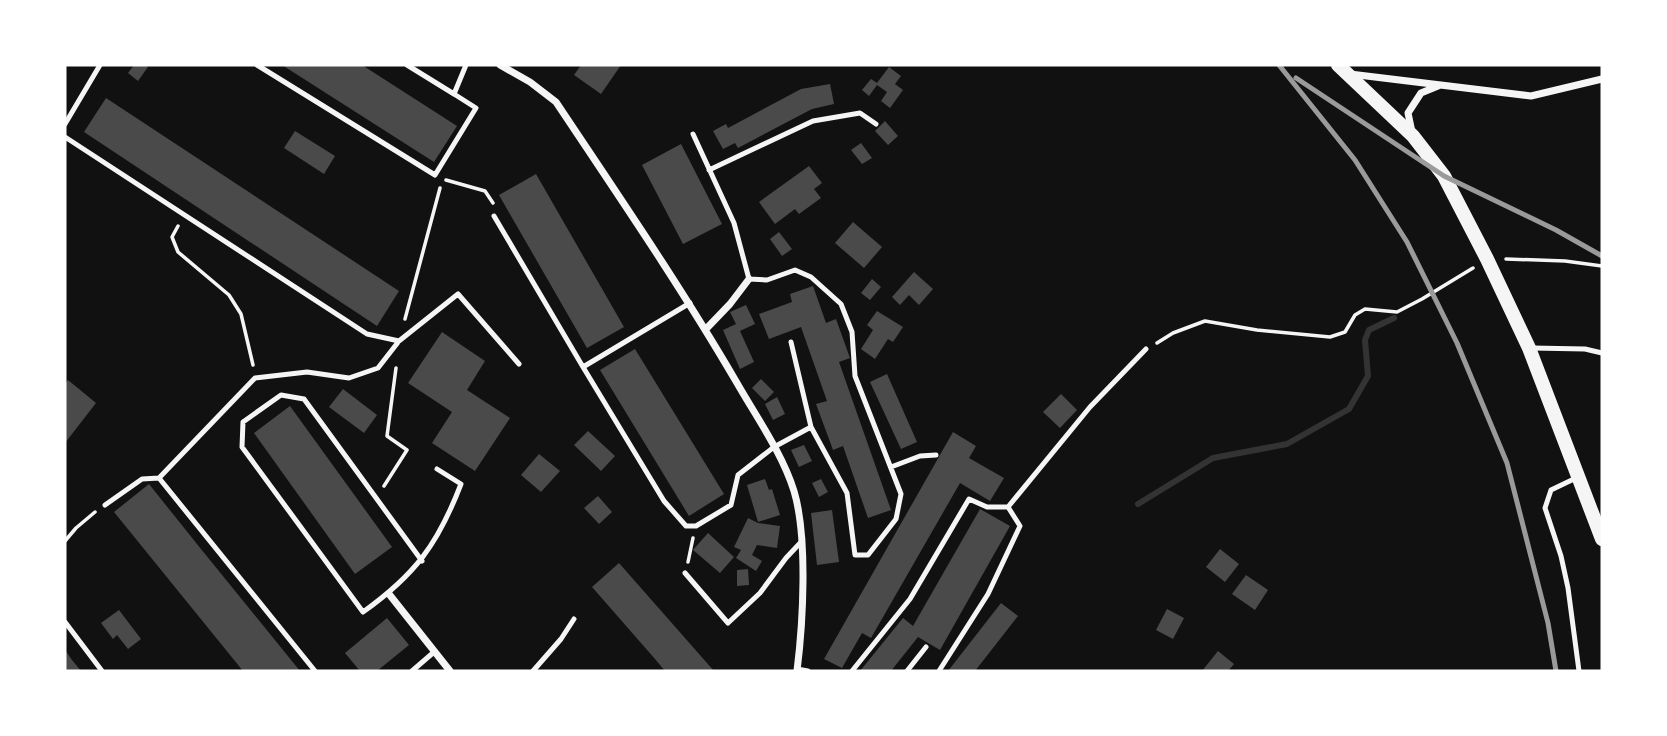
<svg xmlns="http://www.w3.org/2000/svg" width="1667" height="736" font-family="'Nunito Sans',sans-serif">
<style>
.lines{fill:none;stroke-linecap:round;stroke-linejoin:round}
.stream{stroke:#333;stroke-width:6}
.building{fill:#4a4a4a}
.path{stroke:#f5f5f5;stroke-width:3.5}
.service{stroke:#f5f5f5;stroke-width:5}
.minor{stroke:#f5f5f5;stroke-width:7}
.secondary{stroke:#f5f5f5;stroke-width:14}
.rail{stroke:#9a9a9a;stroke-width:5}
</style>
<rect width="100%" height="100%" fill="#111"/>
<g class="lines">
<path class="stream" d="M 1138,504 L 1213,458 L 1287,444 L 1349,409 L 1368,376 L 1365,340 L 1369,330 L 1394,318"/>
</g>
<path class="building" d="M 134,65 L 145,65 L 148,67 L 138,81 L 128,73 Z
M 282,65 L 362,65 L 457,126 L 434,162 Z
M 581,65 L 621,65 L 601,94 L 574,75 Z
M 889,67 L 901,76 L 895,84 L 903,90 L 890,108 L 881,101 L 887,92 L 877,85 L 869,96 L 862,90 L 871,79 L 877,83 Z
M 830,84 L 834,104 L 812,109 L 738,148 L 735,143 L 723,149 L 713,131 L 726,124 L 728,128 L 801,89 Z
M 106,98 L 399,291 L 377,326 L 84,132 Z
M 885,121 L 898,136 L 888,145 L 875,131 Z
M 295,131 L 335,156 L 324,174 L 284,148 Z
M 861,143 L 872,158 L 862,164 L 851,150 Z
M 681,144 L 722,224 L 683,244 L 642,165 Z
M 809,166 L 822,183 L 814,189 L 821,198 L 799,214 L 795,209 L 775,224 L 759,202 Z
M 536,174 L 624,327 L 587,348 L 499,195 Z
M 853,222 L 882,247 L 864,268 L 835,243 Z
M 779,232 L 792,249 L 782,256 L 770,239 Z
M 914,272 L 933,289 L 919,305 L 909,295 L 900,305 L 892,297 Z
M 872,279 L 881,287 L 870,300 L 861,293 Z
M 813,286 L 826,323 L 836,319 L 850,358 L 839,362 L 891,510 L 868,518 L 843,446 L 833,450 L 816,404 L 827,401 L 801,327 L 769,339 L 759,314 L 792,302 L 790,294 Z
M 746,305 L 755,324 L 740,331 L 754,362 L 740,369 L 723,330 L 736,324 L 730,312 Z
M 877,311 L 903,327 L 893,342 L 888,339 L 875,359 L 861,349 L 873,330 L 867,325 Z
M 442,332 L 485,361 L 467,390 L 510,418 L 475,471 L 432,443 L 452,412 L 408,383 Z
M 635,349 L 724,494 L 689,516 L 600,370 Z
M 887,374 L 917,442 L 901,449 L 870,382 Z
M 761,379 L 774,392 L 765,401 L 752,388 Z
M 68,380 L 96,403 L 65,443 L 65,384 Z
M 343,389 L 377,415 L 364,433 L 329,407 Z
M 1061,394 L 1077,410 L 1060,428 L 1043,412 Z
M 777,397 L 785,414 L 773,420 L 765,404 Z
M 290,406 L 392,547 L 355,574 L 254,433 Z
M 588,431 L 615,456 L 601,471 L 574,445 Z
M 953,432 L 976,446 L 969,458 L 1004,478 L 990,501 L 960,483 L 871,638 L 862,633 L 842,668 L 824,659 Z
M 804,445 L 812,461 L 799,467 L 791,450 Z
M 539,454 L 560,471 L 541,492 L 521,475 Z
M 765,479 L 769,490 L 772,489 L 780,515 L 758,522 L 747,485 Z
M 821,479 L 828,492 L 819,497 L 812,483 Z
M 149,484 L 201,549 L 300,671 L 243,671 L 114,512 Z
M 598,496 L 612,512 L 599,524 L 584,508 Z
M 980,509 L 1010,526 L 940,650 L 918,637 L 891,671 L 860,671 L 903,618 L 913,626 Z
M 832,510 L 839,562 L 817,565 L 811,513 Z
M 748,518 L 758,523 L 780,526 L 777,548 L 757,545 L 752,555 L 762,561 L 756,571 L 736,558 L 741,550 L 734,547 Z
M 708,533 L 734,557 L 720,573 L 693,550 Z
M 1220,549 L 1239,564 L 1225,582 L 1206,567 Z
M 619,563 L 714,671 L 665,671 L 655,659 L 592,587 Z
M 748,569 L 749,585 L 737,586 L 737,570 Z
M 1246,575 L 1268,590 L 1255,610 L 1232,594 Z
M 1001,603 L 1018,616 L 975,671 L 948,671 Z
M 1167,609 L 1184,618 L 1173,639 L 1156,630 Z
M 119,610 L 141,639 L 128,649 L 117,635 L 113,639 L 101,623 Z
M 387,618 L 409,645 L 377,671 L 360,671 L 345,653 Z
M 65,650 L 72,660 L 81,671 L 65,671 Z
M 1218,651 L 1234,664 L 1228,671 L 1202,671 Z"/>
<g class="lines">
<path class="path" d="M 446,180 L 485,191 L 493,203
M 178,226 L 172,237 L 178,252 L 229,295 L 241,314 L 253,365
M 1506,259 L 1565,261 L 1602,266
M 405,319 L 440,188
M 1157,343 L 1173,333 L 1205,321 L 1257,330 L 1330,337 L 1345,332 L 1355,315 L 1365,309 L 1397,312 L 1422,299 L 1473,268
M 384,486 L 407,450 L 387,436 L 396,368
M 65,541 L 76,528 L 95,512
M 688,562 L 693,538"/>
<path class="service" d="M 257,65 L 435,175 L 476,108 L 454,94
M 407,65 L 454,94 L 466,65
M 65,124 L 100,65
M 693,134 L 734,223 L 749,279 L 767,280 L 795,270 L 811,277 L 841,304 L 852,332 L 855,376 L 901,494 L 896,519 L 868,555 L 855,555 L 847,493 L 811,427 L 791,342
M 65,137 L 367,334 L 399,341
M 709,170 L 813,121 L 860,113 L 876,124
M 494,216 L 583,367
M 690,303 L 583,367 L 664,501 L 686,526 L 696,526 L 731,505 L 738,475 L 774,447 L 811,427
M 1532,348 L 1585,349 L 1602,353
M 891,467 L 920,456 L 936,455
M 1576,478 L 1551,490 L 1545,508 L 1561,556 L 1568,588 L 1579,671
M 105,505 L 142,479 L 159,478
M 422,561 L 304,399 L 281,395 L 243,422 L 242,447 L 363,612 C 415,575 438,544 461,484 L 437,469
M 685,573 L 728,623 L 760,593 L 786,558 L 802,541
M 65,622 L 102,671
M 797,669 L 808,671
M 315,671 L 159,478 L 255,378 L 307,372 L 349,378 L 378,368 L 399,341 L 458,294 L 519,364
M 412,671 L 434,652
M 533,671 L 561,639 L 574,619
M 852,671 L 910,599 L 969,499 L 987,507 L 1008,507
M 907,671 L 926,647
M 939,671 L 988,594 L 1020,526 L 1008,507 L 1090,407 L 1146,349"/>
<path class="minor" d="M 500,65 L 530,82 L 556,102 C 618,195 681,287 737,383 C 757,418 782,453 794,491 C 808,538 803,623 797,671
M 1350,74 L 1531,96 L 1602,79
M 1412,132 L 1408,113 L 1421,93 L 1438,86
M 706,329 L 730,304 L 749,279
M 389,594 L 450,671"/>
<path class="secondary" d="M 1338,65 L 1413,136 L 1444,176 L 1487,259 L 1529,348 L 1602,539"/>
<path class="rail" d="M 1279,65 L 1355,160 L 1407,242 L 1457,343 L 1507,463 L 1548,623 L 1556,671
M 1296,78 L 1444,176 L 1556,230 L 1602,256"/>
</g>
<rect width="1667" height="736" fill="none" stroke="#ffffff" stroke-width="133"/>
</svg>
